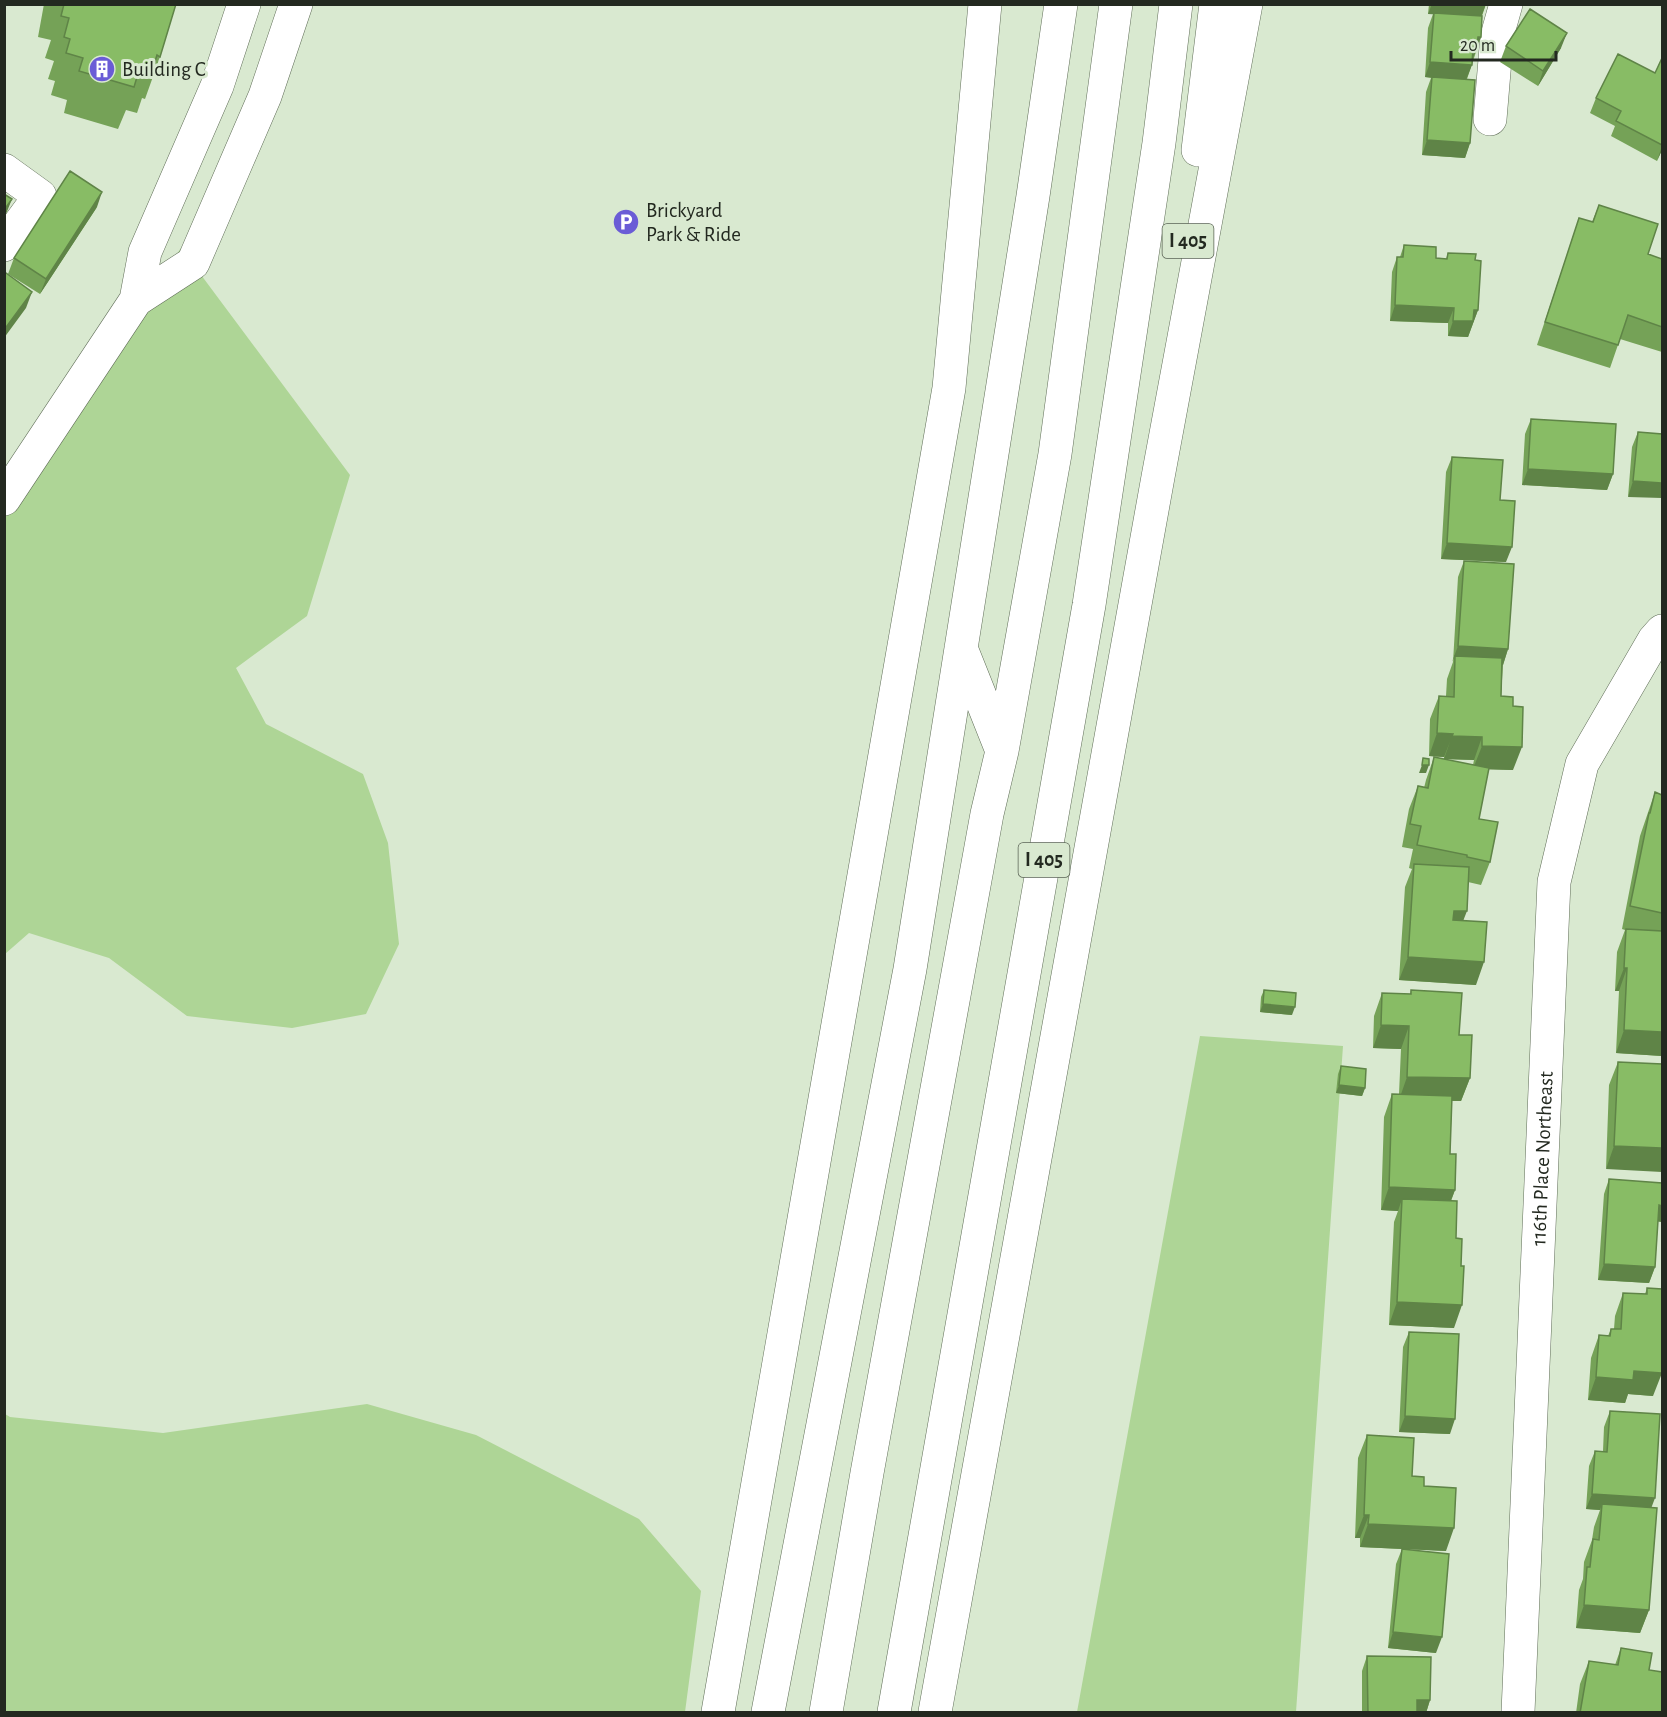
<svg xmlns="http://www.w3.org/2000/svg" width="1667" height="1717" font-family="'Alegreya Sans',sans-serif">
<style>
.green{fill:#aed596}
.lines{fill:none;stroke-linecap:round;stroke-linejoin:round}
.minor-casing{stroke:#606e58;stroke-width:34}
.major-casing{stroke:#606e58;stroke-width:34}
.highway-casing{stroke:#606e58;stroke-width:34}
.minor{stroke:#fff;stroke-width:33}
.major{stroke:#fff;stroke-width:33}
.highway{stroke:#fff;stroke-width:33}
.wall{fill:#75a257}
.shaded-wall{fill:#5f8447}
.building{fill:#88bc65;stroke:#5f8447;stroke-width:1.5}
.labels{text-anchor:middle;dominant-baseline:central;stroke-width:6;stroke-linejoin:round;paint-order:stroke}
.shield{fill:#d9e9d0;stroke:#5a6355;stroke-width:1.5}
.shield-label{font-size:20px;font-weight:bold;fill:#232920}
.poi-label{font-size:21px;fill:#232920;stroke:#d9e9d0;text-anchor:start}
.street-label{font-size:21px;fill:#232920;stroke:#d9e9d0}
</style>
<rect width="100%" height="100%" fill="#d9e9d0"/>
<path class="green" d="M 181,248 L 350,475 L 307,616 L 236,668 L 266,724 L 363,774 L 388,843 L 399,944 L 366,1014 L 292,1028 L 187,1016 L 109,958 L 29,933 L 5,954 L 5,499 Z
M 1200,1036 L 1343,1046 L 1296,1712 L 1077,1712 Z
M 367,1404 L 476,1435 L 639,1519 L 701,1591 L 685,1712 L 5,1712 L 5,1414 L 10,1417 L 163,1433 Z"/>
<g class="lines">
<defs>
<g id="minor">
<path d="M 1490,119 L 1497,36 L 1506,4"/>
<path d="M 4,170 L 40,196 L 4,245"/>
<path id="s1" d="M 1518,1712 L 1554,882 L 1582,764 L 1654,640 L 1662,631"/>
</g>
<path id="major" d="M 136,300 L 145,252 L 217,86 L 244,4
M 4,499 L 136,300 L 193,263 L 265,96 L 296,4"/>
<path id="highway" d="M 1198,150 L 1216,4
M 961,648 L 1002,751
M 718,1712 L 949,388 L 985,4
M 768,1712 L 910,969 L 1033,196 L 1061,4
M 826,1712 L 867,1473 L 987,814 L 1002,751 L 1055,454 L 1116,4
M 894,1712 L 1089,605 L 1159,143 L 1176,4
M 935,1712 L 1158,477 L 1246,4"/>
</defs>
<use href="#minor" class="minor-casing"/>
<use href="#major" class="major-casing"/>
<use href="#highway" class="highway-casing"/>
<use href="#minor" class="minor"/>
<use href="#major" class="major"/>
<use href="#highway" class="highway"/>
</g>
<path class="wall" d="M 44,4 L 176,4 L 160,57 L 145,99 L 142,98 L 137,113 L 126,110 L 118,129 L 64,113 L 67,100 L 51,95 L 55,81 L 48,79 L 54,61 L 45,58 L 51,40 L 38,37 Z
M 1429,4 L 1486,4 L 1482,16 L 1481,37 L 1467,79 L 1470,143 L 1465,158 L 1422,155 L 1426,92 L 1431,78 L 1425,77 L 1428,28 L 1433,14 L 1428,14 Z
M 1506,46 L 1561,48 L 1538,86 L 1500,62 Z
M 1662,58 L 1662,150 L 1657,161 L 1611,136 L 1615,126 L 1590,113 L 1596,98 L 1655,73 Z
M 1599,205 L 1648,254 L 1662,259 L 1662,352 L 1620,339 L 1610,368 L 1537,345 L 1579,218 L 1592,222 Z
M 97,207 L 40,294 L 8,274 L 14,258 Z
M 1404,245 L 1436,258 L 1446,259 L 1448,253 L 1475,260 L 1478,310 L 1468,337 L 1448,336 L 1448,323 L 1390,321 L 1392,272 L 1397,257 L 1400,257 Z
M 1531,419 L 1613,474 L 1607,490 L 1522,485 L 1525,434 Z
M 1638,432 L 1662,434 L 1628,497 L 1632,447 Z
M 1452,457 L 1500,500 L 1506,562 L 1441,559 L 1446,472 Z
M 1464,561 L 1508,649 L 1503,665 L 1501,696 L 1513,770 L 1488,769 L 1479,819 L 1490,862 L 1481,885 L 1468,882 L 1463,921 L 1476,985 L 1399,980 L 1405,887 L 1412,869 L 1409,868 L 1413,849 L 1402,847 L 1409,809 L 1418,786 L 1424,788 L 1426,780 L 1434,757 L 1473,765 L 1474,760 L 1444,759 L 1444,757 L 1429,756 L 1430,719 L 1439,696 L 1446,696 L 1447,679 L 1453,662 L 1458,577 Z
M 1655,792 L 1662,795 L 1662,1056 L 1616,1053 L 1619,991 L 1615,991 L 1617,952 L 1625,930 L 1622,929 L 1640,836 Z
M 1264,990 L 1292,1015 L 1260,1012 L 1261,997 Z
M 1411,990 L 1459,1035 L 1470,1078 L 1461,1101 L 1452,1101 L 1450,1154 L 1455,1190 L 1451,1201 L 1454,1328 L 1389,1325 L 1394,1222 L 1398,1211 L 1381,1210 L 1384,1117 L 1392,1094 L 1399,1094 L 1401,1049 L 1373,1048 L 1374,1016 L 1382,993 L 1410,994 Z
M 1618,1062 L 1662,1064 L 1606,1169 L 1609,1085 Z
M 1341,1066 L 1365,1088 L 1362,1096 L 1336,1093 L 1338,1074 Z
M 1609,1179 L 1662,1222 L 1658,1221 L 1655,1267 L 1649,1283 L 1598,1280 L 1604,1194 Z
M 1647,1288 L 1653,1396 L 1628,1394 L 1625,1403 L 1588,1400 L 1591,1358 L 1599,1335 L 1608,1336 L 1611,1329 L 1614,1329 L 1615,1316 L 1623,1293 L 1645,1294 Z
M 1409,1332 L 1450,1434 L 1399,1432 L 1403,1347 Z
M 1610,1411 L 1651,1508 L 1649,1610 L 1640,1633 L 1576,1628 L 1579,1590 L 1583,1579 L 1584,1562 L 1592,1540 L 1594,1527 L 1600,1510 L 1586,1509 L 1589,1466 L 1595,1451 L 1603,1451 L 1604,1427 Z
M 1367,1435 L 1424,1486 L 1446,1551 L 1406,1549 L 1436,1653 L 1388,1648 L 1396,1564 L 1402,1549 L 1360,1547 L 1360,1538 L 1355,1538 L 1358,1458 Z
M 1621,1648 L 1649,1670 L 1662,1713 L 1576,1713 L 1580,1684 L 1589,1661 L 1615,1665 Z
M 1367,1656 L 1430,1700 L 1426,1713 L 1362,1713 L 1362,1671 Z"/>
<path class="shaded-wall" d="M 1432,4 L 1486,4 L 1481,17 L 1428,14 Z
M 1567,33 L 1561,48 L 1538,86 L 1543,71 Z
M 1478,37 L 1481,37 L 1471,63 L 1468,63 Z
M 1430,62 L 1472,65 L 1466,80 L 1425,77 Z
M 1427,140 L 1470,143 L 1465,158 L 1422,155 Z
M 1662,146 L 1662,150 L 1657,161 Z
M 102,192 L 97,207 L 40,294 L 46,279 Z
M 12,199 L 6,214 L 4,217 L 4,210 Z
M 32,292 L 26,308 L 4,338 L 4,330 Z
M 1395,305 L 1454,308 L 1448,323 L 1390,321 Z
M 1474,310 L 1478,310 L 1468,337 L 1448,336 L 1453,321 Z
M 1528,469 L 1613,474 L 1607,490 L 1522,485 Z
M 1633,481 L 1662,483 L 1662,498 L 1628,497 Z
M 1447,543 L 1512,547 L 1506,562 L 1441,559 Z
M 1458,646 L 1508,649 L 1503,665 L 1455,656 L 1452,662 Z
M 1437,733 L 1453,734 L 1444,757 L 1429,756 Z
M 1452,736 L 1482,737 L 1474,760 L 1444,759 Z
M 1482,746 L 1522,747 L 1513,770 L 1473,769 Z
M 1422,765 L 1429,765 L 1426,773 L 1419,773 Z
M 1454,911 L 1467,911 L 1458,934 L 1445,934 Z
M 1408,957 L 1484,962 L 1476,985 L 1399,980 Z
M 1624,968 L 1627,968 L 1619,991 L 1615,991 Z
M 1263,1004 L 1295,1007 L 1292,1015 L 1260,1012 Z
M 1381,1025 L 1409,1026 L 1401,1049 L 1373,1048 Z
M 1624,1030 L 1662,1032 L 1662,1056 L 1616,1053 Z
M 1407,1077 L 1470,1078 L 1461,1101 L 1399,1100 Z
M 1339,1085 L 1365,1088 L 1362,1096 L 1336,1093 Z
M 1614,1146 L 1662,1148 L 1662,1172 L 1606,1169 Z
M 1389,1187 L 1455,1190 L 1446,1213 L 1402,1199 L 1398,1211 L 1381,1210 Z
M 1659,1205 L 1662,1206 L 1662,1222 L 1653,1221 Z
M 1604,1264 L 1655,1267 L 1649,1283 L 1598,1280 Z
M 1397,1302 L 1462,1305 L 1454,1328 L 1389,1325 Z
M 1634,1371 L 1662,1373 L 1653,1396 L 1628,1394 L 1625,1403 L 1588,1400 L 1596,1377 Z
M 1405,1416 L 1455,1419 L 1450,1434 L 1399,1432 Z
M 1592,1494 L 1655,1498 L 1649,1514 L 1602,1504 L 1600,1510 L 1586,1509 Z
M 1364,1515 L 1369,1515 L 1360,1538 L 1355,1538 Z
M 1368,1524 L 1454,1528 L 1446,1551 L 1360,1547 Z
M 1584,1605 L 1649,1610 L 1640,1633 L 1576,1628 Z
M 1393,1632 L 1442,1637 L 1436,1653 L 1388,1648 Z
M 1417,1700 L 1430,1700 L 1426,1713 L 1412,1713 Z"/>
<path class="building" d="M 64,4 L 176,4 L 160,57 L 157,55 L 152,71 L 140,67 L 134,87 L 79,71 L 83,58 L 66,53 L 70,39 L 64,37 L 69,18 L 61,16 Z
M 1530,9 L 1567,33 L 1543,71 L 1506,46 Z
M 1434,13 L 1482,16 L 1481,37 L 1478,37 L 1477,47 L 1473,47 L 1472,65 L 1430,62 Z
M 1618,54 L 1655,73 L 1662,58 L 1662,145 L 1616,121 L 1621,111 L 1596,98 Z
M 1432,77 L 1475,80 L 1470,143 L 1427,140 Z
M 70,171 L 102,192 L 46,279 L 14,258 Z
M 4,194 L 12,199 L 4,210 Z
M 1599,205 L 1658,224 L 1648,254 L 1662,259 L 1662,327 L 1628,315 L 1618,345 L 1545,322 L 1579,218 L 1593,222 Z
M 1404,245 L 1436,247 L 1436,258 L 1447,259 L 1448,253 L 1476,254 L 1475,260 L 1481,261 L 1478,310 L 1474,310 L 1473,321 L 1453,321 L 1454,308 L 1395,305 L 1397,257 L 1403,257 Z
M 6,273 L 32,292 L 4,330 L 4,275 Z
M 1531,419 L 1616,424 L 1613,474 L 1528,469 Z
M 1638,432 L 1662,434 L 1662,483 L 1633,481 Z
M 1452,457 L 1503,460 L 1500,500 L 1515,501 L 1512,547 L 1447,543 Z
M 1464,561 L 1514,564 L 1508,649 L 1458,646 Z
M 1455,656 L 1502,658 L 1501,696 L 1513,697 L 1513,706 L 1523,707 L 1522,747 L 1482,746 L 1482,737 L 1452,736 L 1453,734 L 1437,733 L 1439,696 L 1454,697 Z
M 1434,757 L 1489,768 L 1479,819 L 1498,822 L 1490,862 L 1467,857 L 1467,855 L 1417,845 L 1421,826 L 1410,824 L 1418,786 L 1428,788 Z
M 1423,758 L 1429,759 L 1429,765 L 1422,765 Z
M 1655,792 L 1662,795 L 1662,913 L 1630,906 L 1649,813 L 1650,813 Z
M 1414,864 L 1469,867 L 1467,911 L 1454,911 L 1453,920 L 1487,922 L 1484,962 L 1408,957 Z
M 1626,929 L 1662,931 L 1662,1032 L 1624,1030 L 1627,968 L 1624,968 Z
M 1264,990 L 1296,993 L 1295,1007 L 1263,1004 Z
M 1411,990 L 1462,993 L 1459,1035 L 1472,1035 L 1470,1078 L 1407,1077 L 1409,1026 L 1381,1025 L 1382,993 L 1411,994 Z
M 1618,1062 L 1662,1064 L 1662,1148 L 1614,1146 Z
M 1341,1066 L 1366,1069 L 1365,1088 L 1339,1085 Z
M 1392,1094 L 1452,1096 L 1450,1154 L 1456,1154 L 1455,1190 L 1389,1187 Z
M 1609,1179 L 1662,1183 L 1662,1206 L 1659,1205 L 1655,1267 L 1604,1264 Z
M 1402,1199 L 1457,1201 L 1456,1238 L 1462,1239 L 1461,1266 L 1464,1266 L 1462,1305 L 1397,1302 Z
M 1647,1288 L 1662,1289 L 1662,1373 L 1634,1371 L 1633,1380 L 1596,1377 L 1599,1335 L 1610,1336 L 1611,1329 L 1621,1329 L 1623,1293 L 1647,1294 Z
M 1409,1332 L 1459,1334 L 1455,1419 L 1405,1416 Z
M 1610,1411 L 1660,1414 L 1655,1498 L 1592,1494 L 1595,1451 L 1607,1452 Z
M 1367,1435 L 1414,1438 L 1412,1476 L 1424,1477 L 1424,1486 L 1456,1488 L 1454,1528 L 1368,1524 L 1369,1515 L 1364,1515 Z
M 1602,1504 L 1657,1508 L 1649,1610 L 1584,1605 L 1587,1567 L 1590,1567 L 1593,1539 L 1599,1540 Z
M 1402,1549 L 1449,1554 L 1442,1637 L 1393,1632 Z
M 1621,1648 L 1652,1653 L 1649,1670 L 1662,1672 L 1662,1713 L 1580,1713 L 1589,1661 L 1618,1665 Z
M 1367,1656 L 1431,1657 L 1430,1700 L 1417,1700 L 1417,1713 L 1368,1713 Z"/>
<defs>
<symbol id="building-disc" viewBox="-11 -11 22 22"><circle r="9.5" fill="#6a5cd6" stroke="#d9e9d0"/><path d="M-4-6H4V6H1V3H-1V6H-4ZM-2.5-4.3h1.7v1.8h-1.7ZM.8-4.3h1.7v1.8H.8ZM-2.5-1h1.7V.8h-1.7ZM.8-1h1.7V.8H.8Z" fill="#fff"/></symbol>
<symbol id="parking-disc" viewBox="-11 -11 22 22"><circle r="9.5" fill="#6a5cd6" stroke="#d9e9d0"/><path d="M-3.5-5.5H1a3.5 3.5 0 0 1 0 7H-1V5.5H-3.5ZM-1-3.4V-.6H.8a1.4 1.4 0 0 0 0-2.8Z" fill="#fff"/></symbol>
</defs>
<g fill-rule="evenodd">
<use href="#building-disc" x="87" y="54" width="30" height="30"/>
<use href="#parking-disc" x="611" y="207" width="30" height="30"/>
</g>
<g class="labels">
<g class="shield">
<rect x="1162.5" y="224" width="51" height="34" rx="4.5"/>
<rect x="1018.5" y="843" width="51" height="34" rx="4.5"/>
</g>
<g class="shield-label">
<text x="1188" y="241">I 405</text>
<text x="1044" y="860">I 405</text>
</g>
<g class="poi-label">
<text x="122" y="69">Building C</text>
<text x="646" y="210">Brickyard<tspan x="646" dy="24">Park &amp; Ride</tspan></text>
</g>
<g class="street-label">
<text stroke="none"><textPath href="#s1" startOffset="554">116th Place Northeast</textPath></text>
</g>
</g>
<rect width="1667" height="1717" fill="none" stroke="#232920" stroke-width="12"/>
<path d="M1451 51v9h105v-9" fill="none" stroke="#232920" stroke-width="3"/>
<text x="1460" y="51" font-size="18" fill="#232920" stroke="#d9e9d0" stroke-width="4.5" paint-order="stroke">20 m</text>
</svg>
